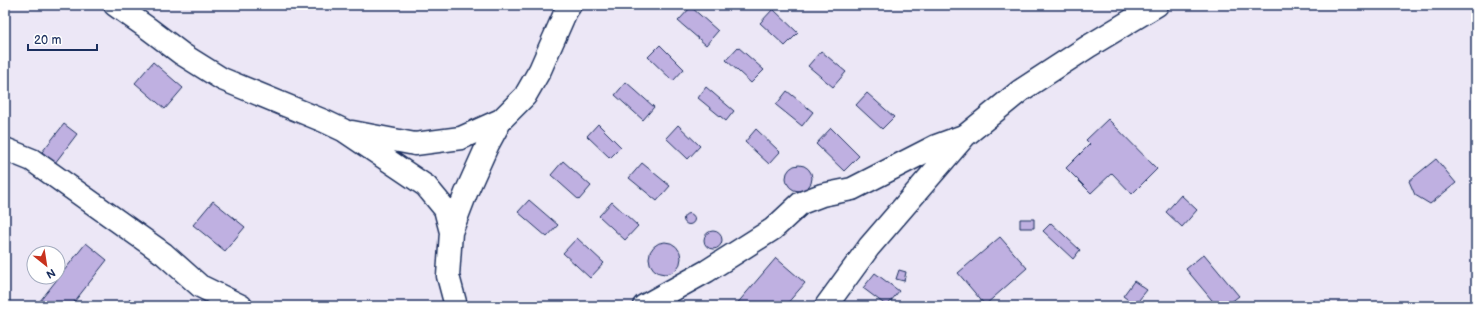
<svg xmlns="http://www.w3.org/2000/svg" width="1481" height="311" font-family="'Balsamiq Sans',sans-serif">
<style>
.building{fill:#bfb0e1;stroke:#1b2f5e}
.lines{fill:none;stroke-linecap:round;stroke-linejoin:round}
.minor-casing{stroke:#1b2f5e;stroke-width:25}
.minor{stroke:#fff;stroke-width:22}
</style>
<rect width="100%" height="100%" fill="#ece7f6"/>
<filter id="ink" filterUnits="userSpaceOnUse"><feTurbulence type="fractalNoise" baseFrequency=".025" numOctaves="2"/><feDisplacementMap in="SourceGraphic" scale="8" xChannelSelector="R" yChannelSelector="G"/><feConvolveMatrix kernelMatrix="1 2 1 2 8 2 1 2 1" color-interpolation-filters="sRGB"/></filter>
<g filter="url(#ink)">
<path class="building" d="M 691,7 L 718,31 L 706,45 L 678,21 Z
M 773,9 L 798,33 L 785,46 L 760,23 Z
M 660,45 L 684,69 L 673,81 L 648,57 Z
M 738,47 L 764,70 L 751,83 L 726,60 Z
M 821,51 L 846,72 L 833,87 L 808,66 Z
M 153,62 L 183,88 L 165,109 L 135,83 Z
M 626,82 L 654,107 L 643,120 L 615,95 Z
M 706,87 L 734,111 L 726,121 L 698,98 Z
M 787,91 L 813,112 L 802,126 L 776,105 Z
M 867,93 L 894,117 L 882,129 L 856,105 Z
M 1108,119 L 1157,169 L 1132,194 L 1112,173 L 1091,193 L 1066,168 L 1090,144 L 1086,140 Z
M 64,124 L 77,134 L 55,163 L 42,152 Z
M 598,124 L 621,147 L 610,158 L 587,136 Z
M 678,125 L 700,146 L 688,159 L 666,138 Z
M 831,128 L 859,156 L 844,171 L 816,144 Z
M 756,129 L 780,152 L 769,164 L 745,142 Z
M 1436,159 L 1456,183 L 1430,204 L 1415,195 L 1409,181 Z
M 563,161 L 591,186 L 579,200 L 551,175 Z
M 642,163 L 670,186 L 657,201 L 629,178 Z
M786 178a13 13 0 1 1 26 0a13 13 0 1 1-26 0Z
M 1181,195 L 1197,210 L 1182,227 L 1166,212 Z
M 529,200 L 558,225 L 547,237 L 518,212 Z
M 213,201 L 245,227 L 225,251 L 193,225 Z
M 612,202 L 638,226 L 625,240 L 599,216 Z
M683.5 219a5.5 5.5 0 1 1 11 0a5.5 5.5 0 1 1-11 0Z
M 1020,219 L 1034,219 L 1034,228 L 1020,228 Z
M 1051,223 L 1080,250 L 1073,259 L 1043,231 Z
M704 240a9 9 0 1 1 18 0a9 9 0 1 1-18 0Z
M 1000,237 L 1027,268 L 985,305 L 958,273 Z
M 577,238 L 604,263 L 590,278 L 563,253 Z
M649 258a16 16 0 1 1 32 0a16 16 0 1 1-32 0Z
M 86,243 L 107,260 L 71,306 L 36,306 Z
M 1204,254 L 1239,296 L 1226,306 L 1214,306 L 1216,305 L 1186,269 Z
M 776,258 L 805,283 L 785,306 L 735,306 Z
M 899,270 L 906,272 L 904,281 L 896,279 Z
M 875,273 L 899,291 L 887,306 L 863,288 Z
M 1134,281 L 1147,290 L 1135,305 L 1123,296 Z
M 130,299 L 138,306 L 124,306 Z"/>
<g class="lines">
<defs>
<path id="minor" d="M 115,5 L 149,29 L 182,54 L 222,79 L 324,121 L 343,130 L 426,186 L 445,209 L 451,232 L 448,276 L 456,306
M 352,132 L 415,144 L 461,138 L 501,120
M 5,149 L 32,160 L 164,254 L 200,286 L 241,306
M 451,232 L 466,193 L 488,144 L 501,120 L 525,96 L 540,70 L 566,11 L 570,5
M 644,306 L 707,271 L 773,229 L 801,203 L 822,195 L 852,189 L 936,146 L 966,135 L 1020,91 L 1089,46 L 1157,5
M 826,306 L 869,247 L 964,137"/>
</defs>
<use href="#minor" class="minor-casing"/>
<use href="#minor" class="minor"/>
</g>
</g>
<rect width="1481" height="311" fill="none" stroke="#fff" stroke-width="20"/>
<rect x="10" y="10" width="1461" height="291" fill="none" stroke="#1b2f5e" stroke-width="1.5" filter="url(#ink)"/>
<g transform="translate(46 265) rotate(150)"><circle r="19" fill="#ffffff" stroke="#a4acbf"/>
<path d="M0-3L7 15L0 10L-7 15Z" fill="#c8321e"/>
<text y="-6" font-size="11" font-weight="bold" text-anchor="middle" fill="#1b2f5e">N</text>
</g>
<path d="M28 44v6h69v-6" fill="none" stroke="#1b2f5e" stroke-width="2"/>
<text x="34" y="44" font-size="12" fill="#1b2f5e" stroke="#ffffff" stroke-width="3" paint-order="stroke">20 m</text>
</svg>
